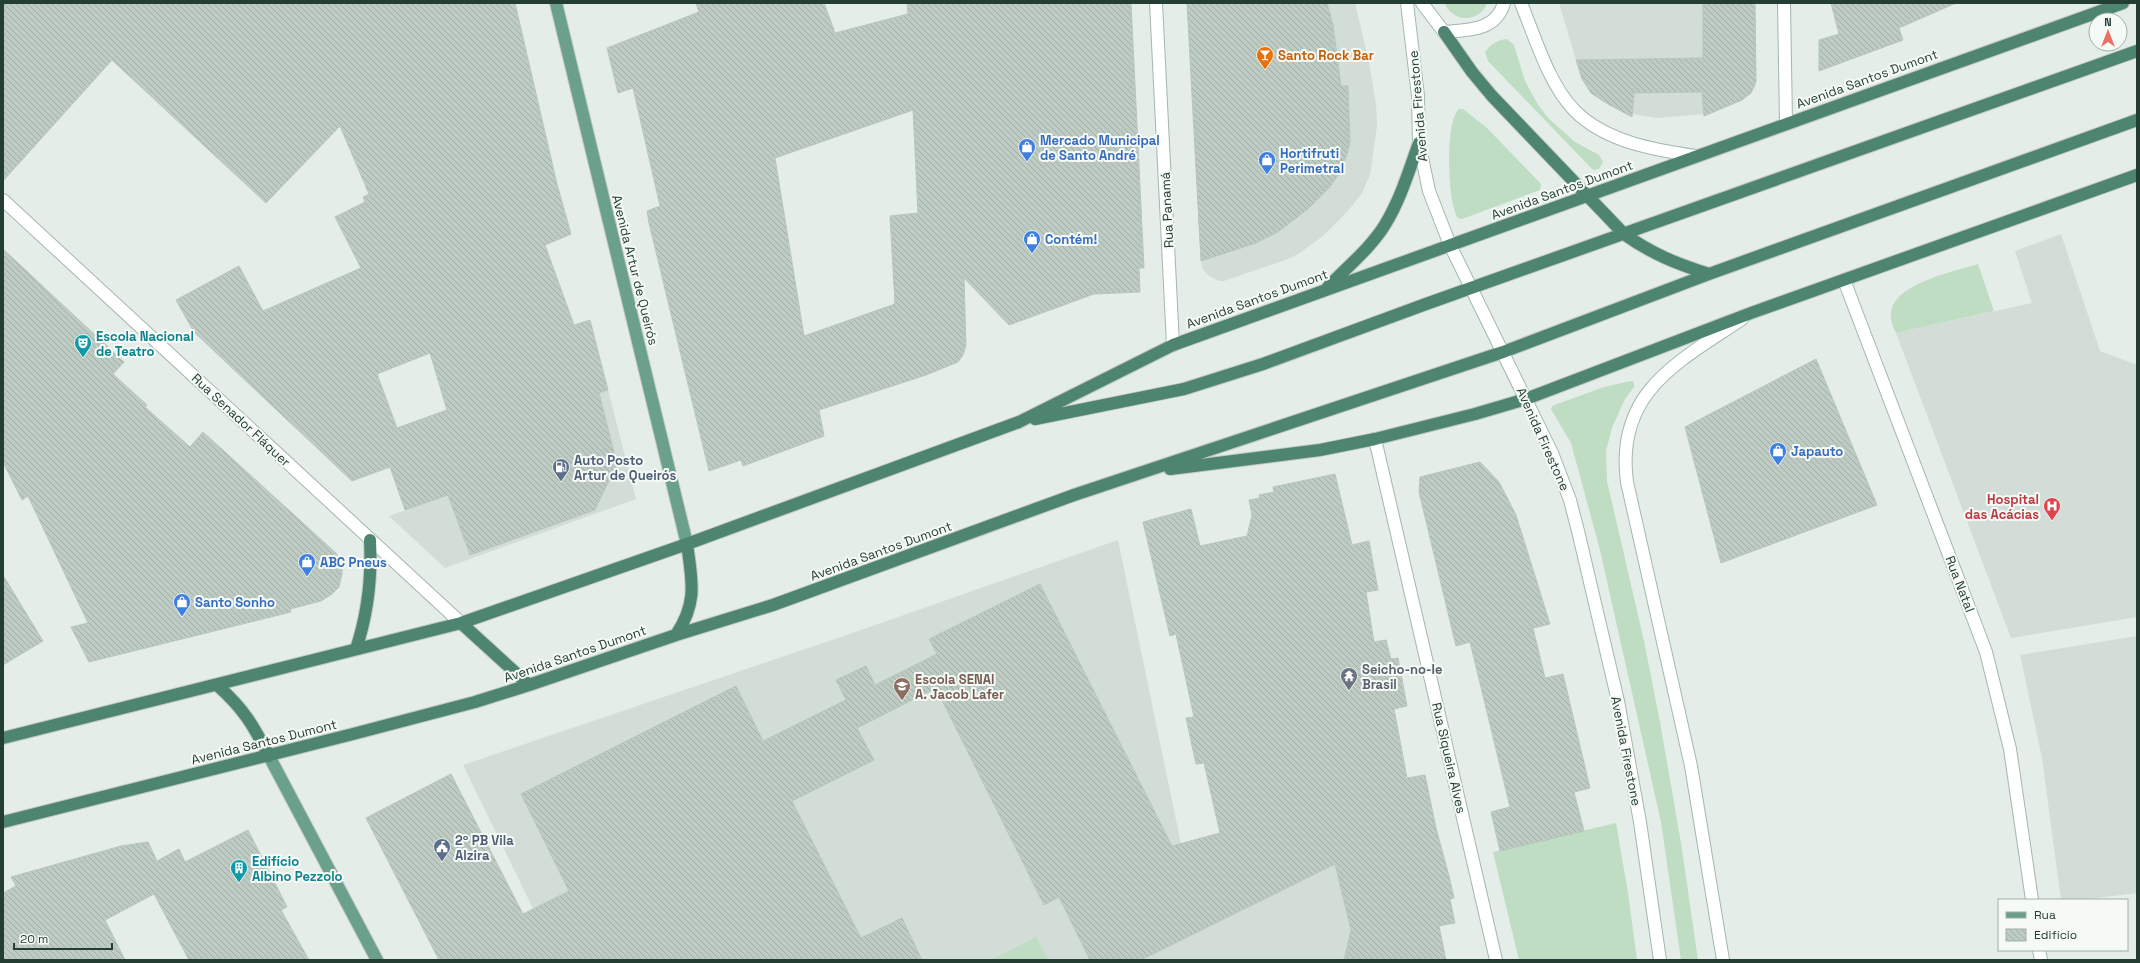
<svg xmlns="http://www.w3.org/2000/svg" width="2140" height="963" font-family="'Space Grotesk',sans-serif">
<style>
.built{fill:#d3ddd7}
.grass{fill:#beddc2}
.building{fill:url(#building-back-hatch);stroke:#b7c7be;fill-rule:evenodd}
.lines{fill:none;stroke-linecap:round;stroke-linejoin:round}
.minor-casing{stroke:#a7b5ae;stroke-width:14}
.tertiary-casing{stroke:#a7b5ae;stroke-width:14}
.secondary-casing{stroke:#a3b8ae;stroke-width:14}
.primary-casing{stroke:#c2c9c6;stroke-width:14}
.trunk-casing{stroke:#c2c9c6;stroke-width:14}
.minor{stroke:#fff;stroke-width:12}
.tertiary{stroke:#fff;stroke-width:12}
.secondary{stroke:#fff;stroke-width:12}
.primary{stroke:#6ba18a;stroke-width:12}
.trunk{stroke:#4e8570;stroke-width:12}
.labels{text-anchor:middle;dominant-baseline:central;stroke-width:4;stroke-linejoin:round;paint-order:stroke}
.food-label{font-size:13px;font-weight:bold;fill:#c56008;stroke:#f5faf7;text-anchor:start}
.street-label{font-size:13px;fill:#243e33;stroke:#f5faf7}
.shop-label{font-size:13px;font-weight:bold;fill:#366cbe;stroke:#f5faf7;text-anchor:start}
.culture-label{font-size:13px;font-weight:bold;fill:#0d838f;stroke:#f5faf7;text-anchor:start}
.service-label{font-size:13px;font-weight:bold;fill:#4e5e75;stroke:#f5faf7;text-anchor:start}
.health-label{font-size:13px;font-weight:bold;fill:#be3a42;stroke:#f5faf7;text-anchor:end}
.worship-label{font-size:13px;font-weight:bold;fill:#5b616d;stroke:#f5faf7;text-anchor:start}
.education-label{font-size:13px;font-weight:bold;fill:#785e54;stroke:#f5faf7;text-anchor:start}
</style>
<defs>
<pattern id="building-back-hatch" width="6" height="6" patternUnits="userSpaceOnUse"><rect width="6" height="6" fill="#bdcbc3"/><path d="M-1 5l2 2M0 0l6 6M5-1l2 2" fill="none" stroke="#a2afa8"/></pattern>
</defs>
<rect width="100%" height="100%" fill="#e4ede8"/>
<path class="built" d="M 1187,3 L 1355,3 L 1369,62 L 1376,105 L 1377,126 L 1370,175 L 1362,193 L 1348,211 L 1323,236 L 1298,254 L 1288,259 L 1224,281 L 1219,281 L 1209,276 L 1202,268 L 1201,261 Z
M 1559,3 L 1755,3 L 1756,82 L 1755,87 L 1751,93 L 1715,111 L 1704,114 L 1656,118 L 1633,114 L 1618,109 L 1591,93 L 1576,60 Z
M 2061,234 L 2100,351 L 2137,365 L 2137,617 L 2011,638 L 1896,333 L 2032,303 L 2015,251 Z
M 608,390 L 636,499 L 445,568 L 389,516 L 510,473 L 551,412 Z
M 1118,540 L 1181,844 L 1334,861 L 1351,930 L 1344,960 L 558,960 L 463,765 L 841,637 Z
M 2137,636 L 2137,893 L 2081,900 L 2061,900 L 2042,758 L 2020,655 Z"/>
<path class="grass" d="M 1444,3 L 1487,3 C 1483,17 1463,23 1452,13 C 1449,11 1446,6 1444,3 Z
M 1507,39 L 1514,45 L 1525,81 L 1537,103 L 1547,117 L 1575,142 L 1599,155 L 1603,162 L 1599,169 L 1593,170 L 1488,61 L 1485,52 C 1491,44 1497,40 1507,39 Z
M 1459,109 L 1463,109 L 1487,128 L 1541,184 L 1540,190 L 1462,219 L 1458,218 C 1447,204 1445,120 1459,109 Z
M 1978,264 L 1994,311 L 1896,333 C 1893,327 1890,320 1891,313 C 1894,283 1954,272 1978,264 Z
M 1631,381 L 1634,382 L 1634,387 L 1625,399 L 1612,428 L 1606,451 L 1607,481 L 1644,641 L 1660,722 L 1681,843 L 1698,960 L 1681,960 L 1661,822 L 1600,550 L 1571,443 L 1551,409 L 1552,406 L 1604,387 Z
M 1616,823 L 1628,893 L 1637,960 L 1519,960 L 1493,852 Z
M 1036,937 L 1048,960 L 991,960 Z"/>
<path class="building" d="M 3,3 L 515,3 L 557,184 L 571,234 L 545,245 L 574,325 L 590,320 L 608,390 L 599,393 L 617,464 L 595,510 L 470,555 L 448,495 L 405,510 L 390,467 L 352,481 L 194,332 L 176,300 L 239,266 L 263,311 L 361,268 L 335,217 L 365,202 L 363,197 L 369,194 L 340,126 L 266,203 L 112,60 L 3,181 ZM 430,353 L 447,410 L 397,428 L 377,374 Z
M 696,3 L 824,3 L 835,33 L 908,14 L 907,3 L 1131,3 L 1144,268 L 1139,268 L 1140,292 L 1094,294 L 1009,325 L 964,278 L 966,345 L 963,355 L 958,362 L 926,375 L 819,410 L 824,436 L 743,466 L 741,460 L 709,471 L 649,223 L 647,211 L 660,206 L 633,88 L 618,93 L 607,48 L 699,12 ZM 913,110 L 918,213 L 890,216 L 895,304 L 804,336 L 775,158 Z
M 1187,3 L 1327,3 L 1333,25 L 1341,86 L 1348,86 L 1350,141 L 1348,151 L 1341,171 L 1329,188 L 1309,208 L 1278,232 L 1256,243 L 1201,261 Z
M 1703,3 L 1755,3 L 1756,82 L 1751,93 L 1742,100 L 1704,116 L 1702,92 L 1634,93 L 1632,117 L 1606,103 L 1591,93 L 1582,79 L 1576,60 L 1703,58 Z
M 1831,3 L 1956,3 L 1899,28 L 1903,40 L 1819,71 L 1819,40 L 1839,34 Z
M 3,249 L 124,362 L 113,374 L 147,405 L 145,407 L 190,447 L 203,432 L 336,553 L 342,565 L 342,574 L 339,587 L 332,594 L 321,601 L 290,609 L 291,612 L 89,662 L 71,627 L 88,623 L 28,496 L 22,500 L 3,462 Z
M 1816,359 L 1877,505 L 1721,563 L 1685,427 Z
M 1480,462 L 1499,482 L 1516,515 L 1550,624 L 1533,628 L 1545,678 L 1563,674 L 1590,788 L 1574,792 L 1584,831 L 1500,851 L 1491,812 L 1510,807 L 1470,642 L 1456,646 L 1419,492 L 1420,477 Z
M 1335,474 L 1352,545 L 1369,541 L 1378,590 L 1366,592 L 1374,642 L 1386,640 L 1391,659 L 1398,658 L 1407,706 L 1394,709 L 1407,778 L 1425,775 L 1436,828 L 1449,876 L 1454,898 L 1450,899 L 1455,923 L 1439,926 L 1446,960 L 1344,960 L 1351,930 L 1335,864 L 1141,960 L 1090,960 L 1059,897 L 1044,905 L 936,688 L 857,728 L 874,760 L 792,801 L 861,938 L 902,918 L 922,960 L 439,960 L 366,818 L 451,774 L 523,914 L 569,891 L 521,794 L 736,686 L 763,741 L 846,700 L 836,680 L 866,666 L 875,685 L 937,654 L 929,639 L 1040,584 L 1172,846 L 1220,833 L 1204,763 L 1196,764 L 1186,718 L 1194,717 L 1176,634 L 1170,636 L 1143,522 L 1191,509 L 1200,546 L 1247,536 L 1252,515 L 1249,500 L 1260,498 L 1259,495 L 1274,492 L 1273,487 Z
M 3,575 L 43,641 L 3,665 Z
M 248,830 L 287,907 L 281,910 L 309,960 L 189,960 L 154,894 L 105,920 L 125,960 L 3,960 L 3,893 L 16,886 L 11,877 L 121,846 L 148,842 L 157,861 L 179,849 L 185,862 Z"/>
<g class="lines">
<defs>
<path id="minor" d="M 1156,3 L 1173,345
M 1784,3 L 1786,123
M 1844,280 L 1986,652 L 2010,749 L 2032,900
M 1375,439 L 1496,960
M 2039,950 L 2041,960"/>
<path id="tertiary" d="M 3,200 L 461,623"/>
<path id="secondary" d="M 1407,3 L 1418,96 L 1419,143 L 1429,191 L 1450,245 L 1552,453 L 1570,500 L 1578,531 L 1618,701 L 1640,822 L 1660,960
M 1422,3 L 1444,32 C 1468,30 1496,31 1504,3
M 1521,3 C 1535,37 1549,85 1575,111 C 1606,142 1655,150 1696,156
M 1723,960 L 1691,766 L 1627,482 C 1615,392 1678,362 1742,319"/>
<path id="primary" d="M 556,3 L 687,544
M 269,756 L 377,960"/>
<path id="trunk" d="M 1444,32 L 1472,72 L 1492,96 L 1624,234 C 1652,254 1677,264 1709,274
M 1328,287 C 1347,267 1372,247 1386,223 C 1401,198 1409,170 1419,143
M 1035,419 L 1184,389 L 1263,364 L 1426,304 L 2137,51
M 1170,469 L 1320,450 L 1375,439 L 1475,414 L 1526,399 L 1751,313 L 2137,175
M 461,623 L 529,685
M 676,635 C 698,602 692,581 687,544
M 356,649 C 368,613 372,579 370,540
M 217,685 C 244,709 253,725 269,756
M 3,738 L 461,623 L 687,544 L 1019,422 L 1173,345 L 2123,3
M 3,822 L 353,734 L 475,702 L 529,685 L 676,635 L 773,605 L 1074,495 L 1503,352 L 1709,274 L 2137,120"/>
</defs>
<use href="#minor" class="minor-casing"/>
<use href="#tertiary" class="tertiary-casing"/>
<use href="#secondary" class="secondary-casing"/>
<use href="#primary" class="primary-casing"/>
<use href="#trunk" class="trunk-casing"/>
<use href="#minor" class="minor"/>
<use href="#tertiary" class="tertiary"/>
<use href="#secondary" class="secondary"/>
<use href="#primary" class="primary"/>
<use href="#trunk" class="trunk"/>
</g>
<defs>
<symbol id="bar-pin" viewBox="-11 -11 22 30"><path d="M0 17L-7.5 6A9.5 9.5 0 1 1 7.5 6Z" fill="#e8710a" stroke="#f5faf7"/><path d="M-6-5H6L.8 .8V4.5H3.5V6h-7V4.5H-.8V.8Z" fill="#fff"/></symbol>
<symbol id="shop-pin" viewBox="-11 -11 22 30"><path d="M0 17L-7.5 6A9.5 9.5 0 1 1 7.5 6Z" fill="#3f7fe0" stroke="#f5faf7"/><path d="M-5-2.5h2.3a2.7 3.5 0 0 1 5.4 0H5L5.5 6h-11ZM-1.5-2.5h3a1.5 2.3 0 0 0-3 0Z" fill="#fff"/></symbol>
<symbol id="theatre-pin" viewBox="-11 -11 22 30"><path d="M0 17L-7.5 6A9.5 9.5 0 1 1 7.5 6Z" fill="#0f9aa8" stroke="#f5faf7"/><path d="M-5-5.5Q0-4 5-5.5V0Q5 5 0 6Q-5 5-5 0ZM-3.3-2.5H-1v1.5H-3.3ZM1-2.5H3.3v1.5H1ZM-2.8 1Q0 5.5 2.8 1Z" fill="#fff"/></symbol>
<symbol id="fuel-pin" viewBox="-11 -11 22 30"><path d="M0 17L-7.5 6A9.5 9.5 0 1 1 7.5 6Z" fill="#5c6f8a" stroke="#f5faf7"/><path d="M-5.5-6h7V0h2V4h1.3V-2.5L3-4.5l.8-.8L6-3V5H2.5V1h-1V6h-7ZM-4.2-4.7v3.2H.2V-4.7Z" fill="#fff"/></symbol>
<symbol id="hospital-pin" viewBox="-11 -11 22 30"><path d="M0 17L-7.5 6A9.5 9.5 0 1 1 7.5 6Z" fill="#e0444e" stroke="#f5faf7"/><path d="M-5-5h3v3.5h4V-5h3V5h-3V1.5h-4V5h-3Z" fill="#fff"/></symbol>
<symbol id="temple-pin" viewBox="-11 -11 22 30"><path d="M0 17L-7.5 6A9.5 9.5 0 1 1 7.5 6Z" fill="#6b7280" stroke="#f5faf7"/><path d="M0-6L5-2H3V0L6.5 2.5H4V6H1.5V3h-3V6H-4V2.5H-6.5L-3 0V-2H-5Z" fill="#fff"/></symbol>
<symbol id="university-pin" viewBox="-11 -11 22 30"><path d="M0 17L-7.5 6A9.5 9.5 0 1 1 7.5 6Z" fill="#8d6e63" stroke="#f5faf7"/><path d="M0-5L7-2L0 1L-7-2ZM-4 1L0 2.5L4 1V4Q0 6-4 4Z" fill="#fff"/></symbol>
<symbol id="civic-pin" viewBox="-11 -11 22 30"><path d="M0 17L-7.5 6A9.5 9.5 0 1 1 7.5 6Z" fill="#5c6f8a" stroke="#f5faf7"/><path d="M-.6-6.5H3V-4.5H.6V-3L4-1V1h2V6H-6V1h2V-1L-.6-3ZM-1.2 2.5V6h2.4V2.5Z" fill="#fff"/></symbol>
<symbol id="building-pin" viewBox="-11 -11 22 30"><path d="M0 17L-7.5 6A9.5 9.5 0 1 1 7.5 6Z" fill="#0f9aa8" stroke="#f5faf7"/><path d="M-4-6H4V6H1V3H-1V6H-4ZM-2.5-4.3h1.7v1.8h-1.7ZM.8-4.3h1.7v1.8H.8ZM-2.5-1h1.7V.8h-1.7ZM.8-1h1.7V.8H.8Z" fill="#fff"/></symbol>
</defs>
<g fill-rule="evenodd">
<use href="#bar-pin" x="1255" y="45" width="20" height="27"/>
<use href="#shop-pin" x="1017" y="137" width="20" height="27"/>
<use href="#shop-pin" x="1257" y="150" width="20" height="27"/>
<use href="#shop-pin" x="1022" y="229" width="20" height="27"/>
<use href="#theatre-pin" x="73" y="333" width="20" height="27"/>
<use href="#shop-pin" x="1768" y="441" width="20" height="27"/>
<use href="#fuel-pin" x="551" y="457" width="20" height="27"/>
<use href="#hospital-pin" x="2042" y="496" width="20" height="27"/>
<use href="#shop-pin" x="297" y="552" width="20" height="27"/>
<use href="#shop-pin" x="172" y="592" width="20" height="27"/>
<use href="#temple-pin" x="1339" y="666" width="20" height="27"/>
<use href="#university-pin" x="892" y="676" width="20" height="27"/>
<use href="#civic-pin" x="432" y="837" width="20" height="27"/>
<use href="#building-pin" x="229" y="858" width="20" height="27"/>
</g>
<g class="labels">
<g class="food-label">
<text x="1278" y="55">Santo Rock Bar</text>
</g>
<g class="street-label">
<text transform="translate(1867 79) rotate(-20)">Avenida Santos Dumont</text>
<text transform="translate(1418 106) rotate(-95)">Avenida Firestone</text>
<text transform="translate(1562 190) rotate(-20)">Avenida Santos Dumont</text>
<text transform="translate(1167 210) rotate(-93)">Rua Panamá</text>
<text transform="translate(635 270) rotate(76)">Avenida Artur de Queirós</text>
<text transform="translate(1257 299) rotate(-20)">Avenida Santos Dumont</text>
<text transform="translate(241 420) rotate(43)">Rua Senador Fláquer</text>
<text transform="translate(1543 439) rotate(66)">Avenida Firestone</text>
<text transform="translate(881 551) rotate(-20)">Avenida Santos Dumont</text>
<text transform="translate(1960 584) rotate(69)">Rua Natal</text>
<text transform="translate(575 654) rotate(-19)">Avenida Santos Dumont</text>
<text transform="translate(264 742) rotate(-14)">Avenida Santos Dumont</text>
<text transform="translate(1626 751) rotate(79)">Avenida Firestone</text>
<text transform="translate(1449 758) rotate(77)">Rua Siqueira Alves</text>
</g>
<g class="shop-label">
<text x="1040" y="140">Mercado Municipal<tspan x="1040" dy="15">de Santo André</tspan></text>
<text x="1280" y="153">Hortifruti<tspan x="1280" dy="15">Perimetral</tspan></text>
<text x="1045" y="239">Contém!</text>
<text x="1791" y="451">Japauto</text>
<text x="320" y="562">ABC Pneus</text>
<text x="195" y="602">Santo Sonho</text>
</g>
<g class="culture-label">
<text x="96" y="336">Escola Nacional<tspan x="96" dy="15">de Teatro</tspan></text>
<text x="252" y="861">Edifício<tspan x="252" dy="15">Albino Pezzolo</tspan></text>
</g>
<g class="service-label">
<text x="574" y="460">Auto Posto<tspan x="574" dy="15">Artur de Queirós</tspan></text>
<text x="455" y="840">2º PB Vila<tspan x="455" dy="15">Alzira</tspan></text>
</g>
<g class="health-label">
<text x="2039" y="499">Hospital<tspan x="2039" dy="15">das Acácias</tspan></text>
</g>
<g class="worship-label">
<text x="1362" y="669">Seicho-no-Ie<tspan x="1362" dy="15">Brasil</tspan></text>
</g>
<g class="education-label">
<text x="915" y="679">Escola SENAI<tspan x="915" dy="15">A. Jacob Lafer</tspan></text>
</g>
</g>
<rect width="2140" height="963" fill="none" stroke="#243e33" stroke-width="8"/>
<rect x="1998" y="899" width="130" height="52" fill="#f5faf7" stroke="#a1afa9"/>
<rect x="2006" y="912" width="20" height="6" fill="#6ba18a" stroke="#a1afa9"/>
<text x="2034" y="919" font-size="12" fill="#243e33">Rua</text>
<rect x="2006" y="929" width="20" height="12" fill="url(#building-back-hatch)" stroke="#a1afa9"/>
<text x="2034" y="939" font-size="12" fill="#243e33">Edifício</text>
<g transform="translate(2108 32)"><circle r="19" fill="#f5faf7" stroke="#a1afa9"/>
<path d="M0-3L7 15L0 10L-7 15Z" fill="#ec6f64"/>
<text y="-6" font-size="11" font-weight="bold" text-anchor="middle" fill="#243e33">N</text>
</g>
<path d="M14 943v6h98v-6" fill="none" stroke="#243e33" stroke-width="2"/>
<text x="20" y="943" font-size="12" fill="#243e33" stroke="#f5faf7" stroke-width="3" paint-order="stroke">20 m</text>
</svg>
